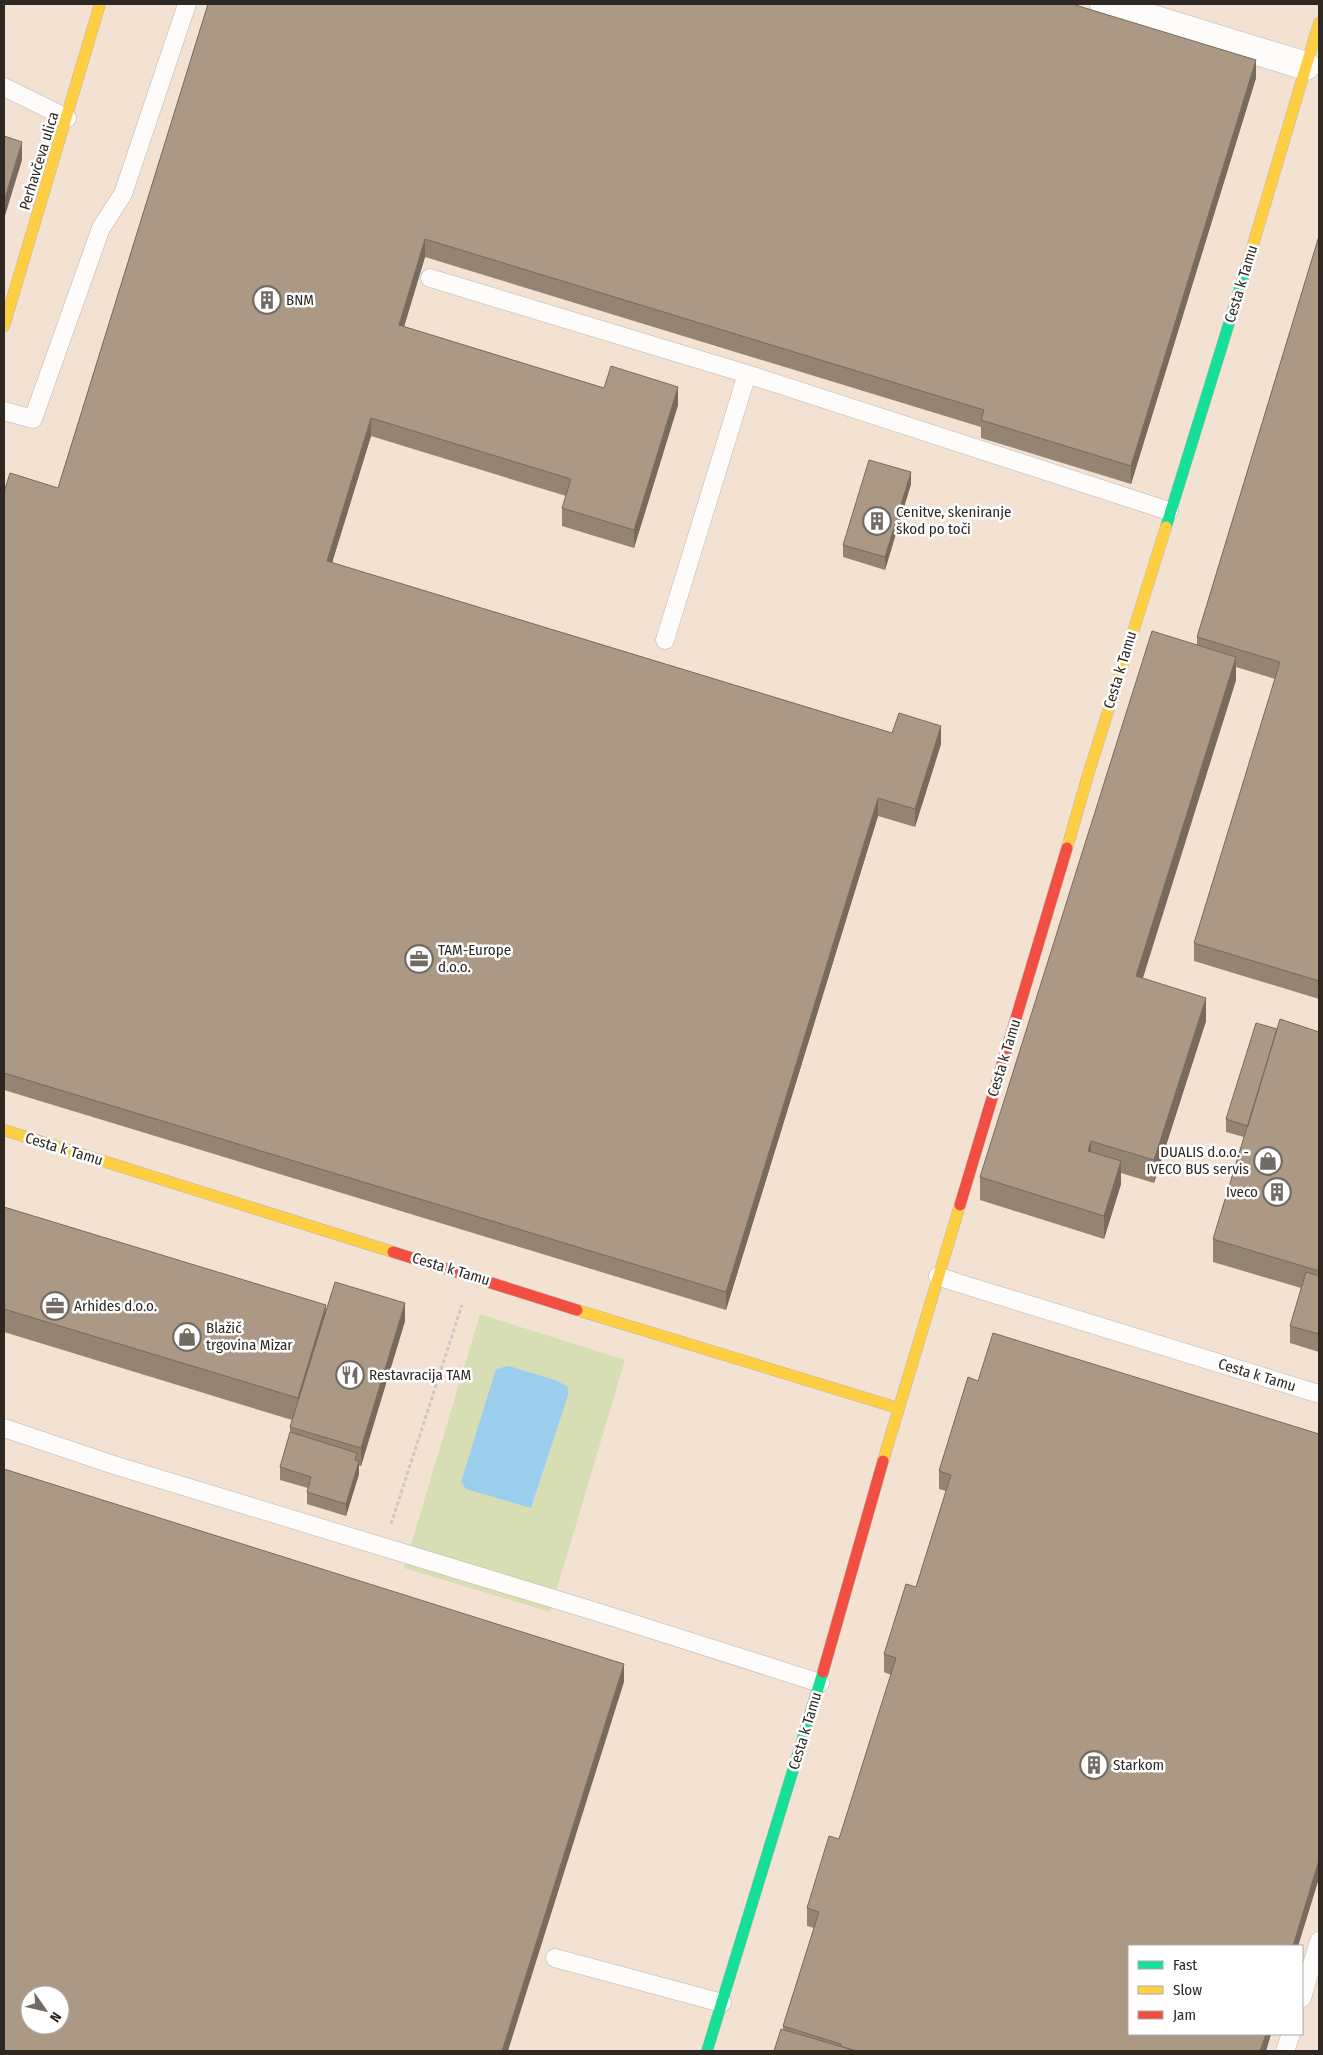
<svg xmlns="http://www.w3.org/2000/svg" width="1323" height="2055" font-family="'Fira Sans Condensed',sans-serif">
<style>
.built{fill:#f3e2d2;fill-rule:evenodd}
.green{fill:#d8deb4}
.water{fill:#9bcdec}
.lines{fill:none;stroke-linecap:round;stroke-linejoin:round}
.lane-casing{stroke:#bdb5ae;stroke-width:19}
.street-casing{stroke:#bdb5ae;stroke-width:29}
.fast-casing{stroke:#bdb5ae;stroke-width:12}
.slow-casing{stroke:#bdb5ae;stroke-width:12}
.jam-casing{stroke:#bdb5ae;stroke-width:12}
.path{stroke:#ccc8c5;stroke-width:3;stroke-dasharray:4 2.5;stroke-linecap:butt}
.lane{stroke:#fdfcfa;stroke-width:18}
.street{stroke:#fdfcfa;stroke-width:28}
.fast{stroke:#16e098;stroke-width:11}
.slow{stroke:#ffcf43;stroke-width:11}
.jam{stroke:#f24e42;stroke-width:11}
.wall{fill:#948472}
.shaded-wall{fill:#786b5d}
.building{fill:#ac9985;stroke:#786b5d;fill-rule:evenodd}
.labels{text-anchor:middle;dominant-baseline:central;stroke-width:5;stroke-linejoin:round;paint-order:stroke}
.street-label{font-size:15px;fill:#2e2822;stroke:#fff}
.poi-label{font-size:15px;fill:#2e2822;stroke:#fff;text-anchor:start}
</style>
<rect width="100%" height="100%" fill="#f1e8df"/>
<path class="built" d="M 4,4 L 1319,4 L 1319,2051 L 4,2051 ZM 1129,1946 L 1302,1946 L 1302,2034 L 1129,2034 ZM 30,1995 L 60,1995 L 60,2025 L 30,2025 Z"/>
<path class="green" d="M 480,1314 L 625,1360 L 550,1612 L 404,1568 Z"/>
<path class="water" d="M 509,1366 L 555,1380 L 568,1387 L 568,1395 L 531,1508 L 466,1489 L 461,1482 L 496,1369 Z"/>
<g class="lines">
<defs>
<path id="lane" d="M 4,87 L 67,118
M 430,278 L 747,374 L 1169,511
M 4,411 L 33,419 L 101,228 L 123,194 L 187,4
M 665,640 L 747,374
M 938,1276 L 955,1282 L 1319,1394
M 4,1428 L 114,1465 L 597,1612 L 820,1683
M 555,1958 L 722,2003
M 1302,1998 L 1319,1941
M 1285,2051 L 1291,2034"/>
<path id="street" d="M 1104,4 L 1306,66"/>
<path id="fast" d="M 1166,527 L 1247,265
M 707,2051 L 823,1672"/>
<path id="slow" d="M 1247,265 L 1319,23
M 4,326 L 100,4
M 1067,848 L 1088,775 L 1166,527
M 4,1130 L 393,1252
M 577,1310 L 898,1408
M 883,1461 L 960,1205"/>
<path id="jam" d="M 960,1205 L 1067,848
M 393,1252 L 577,1310
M 823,1672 L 883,1461"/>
</defs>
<use href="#lane" class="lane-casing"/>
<use href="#street" class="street-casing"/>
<use href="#fast" class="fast-casing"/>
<use href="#slow" class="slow-casing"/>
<use href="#jam" class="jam-casing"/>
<path class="path" d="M 391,1524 L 462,1305"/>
<use href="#lane" class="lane"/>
<use href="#street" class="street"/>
<use href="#fast" class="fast"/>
<use href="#slow" class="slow"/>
<use href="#jam" class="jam"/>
</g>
<path class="wall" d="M 208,4 L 1256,78 L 1131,484 L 981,438 L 981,427 L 425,257 L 404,327 L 604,388 L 678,405 L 634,548 L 562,526 L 562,508 L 566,496 L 371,436 L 332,563 L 892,733 L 941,744 L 915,827 L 878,816 L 726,1310 L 4,1090 L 4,492 L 58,488 Z
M 1319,236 L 1319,999 L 1194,961 L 1194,943 L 1275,679 L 1236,667 L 1236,680 L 1143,978 L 1206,1021 L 1154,1183 L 1121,1173 L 1121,1184 L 1104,1239 L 980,1200 L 980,1177 L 1197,644 L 1197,637 Z
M 911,484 L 885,570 L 843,557 L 843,545 Z
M 1277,1029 L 1319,1032 L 1319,1352 L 1290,1343 L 1290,1326 L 1301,1288 L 1213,1262 L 1213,1239 L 1244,1137 L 1226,1132 L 1226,1119 Z
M 4,1207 L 326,1311 L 405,1321 L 361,1466 L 359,1466 L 359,1474 L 346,1516 L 307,1504 L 307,1492 L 308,1488 L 280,1480 L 280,1467 L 290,1432 L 290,1427 L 292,1420 L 4,1332 Z
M 968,1377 L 1319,1878 L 1298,1946 L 1129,1946 L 1129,2034 L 1271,2034 L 1266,2051 L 774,2051 L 783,2029 L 783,2026 L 814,1928 L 807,1926 L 807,1908 L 839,1839 L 891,1675 L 884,1672 L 884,1654 L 916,1587 L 946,1491 L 939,1489 L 939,1471 Z"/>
<path class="shaded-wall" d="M 1256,60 L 1256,78 L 1131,484 L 1131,466 Z
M 22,142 L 22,160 L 4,219 L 4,201 Z
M 425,239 L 425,257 L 399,343 L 399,325 Z
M 678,387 L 678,405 L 634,548 L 634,530 Z
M 371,418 L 371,436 L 327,579 L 327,561 Z
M 911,472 L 911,484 L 885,570 L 885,557 Z
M 1236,657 L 1236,680 L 1136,999 L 1136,976 Z
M 941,726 L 941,744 L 915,827 L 915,809 Z
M 878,798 L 878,816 L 726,1310 L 726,1292 Z
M 1206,998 L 1206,1021 L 1154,1183 L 1154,1160 Z
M 1091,1141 L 1091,1164 L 1088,1151 Z
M 1121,1161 L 1121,1184 L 1104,1239 L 1104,1216 Z
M 405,1303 L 405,1321 L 361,1466 L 361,1448 Z
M 326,1305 L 326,1328 L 298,1422 L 298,1398 Z
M 359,1461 L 359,1474 L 346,1516 L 346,1504 Z
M 624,1664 L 624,1682 L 508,2051 L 502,2051 Z
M 1319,1860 L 1319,1878 L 1298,1946 L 1293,1946 Z
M 1266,2034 L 1271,2034 L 1266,2051 L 1260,2051 Z"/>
<path class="building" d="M 208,4 L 1072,4 L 1256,60 L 1131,466 L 981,420 L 984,410 L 425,239 L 399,325 L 604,388 L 611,366 L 678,387 L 634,530 L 562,508 L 571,479 L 371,418 L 327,561 L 892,733 L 899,713 L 941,726 L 915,809 L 878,798 L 726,1292 L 4,1073 L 4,492 L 10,473 L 58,488 Z
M 4,136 L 22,142 L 4,201 Z
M 1319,236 L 1319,981 L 1194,943 L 1280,662 L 1197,637 Z
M 869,460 L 911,472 L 885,557 L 843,545 Z
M 1152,631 L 1236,657 L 1136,976 L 1206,998 L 1154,1160 L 1091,1141 L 1088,1151 L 1121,1161 L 1104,1216 L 980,1177 Z
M 1280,1019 L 1319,1032 L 1319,1271 L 1213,1239 Z
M 1256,1023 L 1277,1029 L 1248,1126 L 1226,1119 Z
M 4,1207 L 326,1305 L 298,1398 L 4,1309 Z
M 1306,1272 L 1319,1276 L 1319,1334 L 1290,1326 Z
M 335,1282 L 405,1303 L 361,1448 L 290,1427 Z
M 993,1333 L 1319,1434 L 1319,1860 L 1293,1946 L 1129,1946 L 1129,2034 L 1266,2034 L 1260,2051 L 856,2051 L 840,2046 L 841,2044 L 783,2026 L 819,1912 L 807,1908 L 829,1836 L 839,1839 L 896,1658 L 884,1654 L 906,1584 L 916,1587 L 951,1475 L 939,1471 L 968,1377 L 978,1381 Z
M 290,1432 L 357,1453 L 355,1460 L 359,1461 L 346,1504 L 307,1492 L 311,1477 L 280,1467 Z
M 4,1469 L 624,1664 L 502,2051 L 4,2051 ZM 30,1995 L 60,1995 L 60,2025 L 30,2025 Z
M 781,2029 L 856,2051 L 774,2051 Z"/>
<defs>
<symbol id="building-ring" viewBox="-11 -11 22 22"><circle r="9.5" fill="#fff" stroke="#726b64" stroke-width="1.5"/><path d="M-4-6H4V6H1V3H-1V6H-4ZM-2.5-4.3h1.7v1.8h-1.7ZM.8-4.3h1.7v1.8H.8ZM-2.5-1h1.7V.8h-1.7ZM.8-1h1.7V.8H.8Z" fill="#726b64"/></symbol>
<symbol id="office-ring" viewBox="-11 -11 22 22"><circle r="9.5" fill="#fff" stroke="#726b64" stroke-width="1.5"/><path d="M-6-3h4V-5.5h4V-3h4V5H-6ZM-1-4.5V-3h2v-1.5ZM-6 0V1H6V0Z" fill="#726b64"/></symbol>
<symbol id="shop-ring" viewBox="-11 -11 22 22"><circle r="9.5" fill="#fff" stroke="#726b64" stroke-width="1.5"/><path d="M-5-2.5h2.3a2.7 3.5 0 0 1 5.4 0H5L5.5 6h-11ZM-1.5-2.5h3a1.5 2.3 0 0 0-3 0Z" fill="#726b64"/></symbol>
<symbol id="restaurant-ring" viewBox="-11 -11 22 22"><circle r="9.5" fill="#fff" stroke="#726b64" stroke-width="1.5"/><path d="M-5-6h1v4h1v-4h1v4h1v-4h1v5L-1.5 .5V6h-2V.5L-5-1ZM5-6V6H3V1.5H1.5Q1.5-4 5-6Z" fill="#726b64"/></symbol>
</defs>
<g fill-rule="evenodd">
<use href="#building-ring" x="251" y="284" width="32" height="32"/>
<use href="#building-ring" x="861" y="505" width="32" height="32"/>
<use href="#office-ring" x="403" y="943" width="32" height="32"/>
<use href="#shop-ring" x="1252" y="1145" width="32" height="32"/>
<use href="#building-ring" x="1261" y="1176" width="32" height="32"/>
<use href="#office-ring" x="39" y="1290" width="32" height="32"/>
<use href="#shop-ring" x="171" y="1321" width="32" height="32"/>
<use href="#restaurant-ring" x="334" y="1359" width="32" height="32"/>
<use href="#building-ring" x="1078" y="1749" width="32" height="32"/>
</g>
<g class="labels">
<g class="street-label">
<text transform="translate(39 161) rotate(-73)">Perhavčeva ulica</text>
<text transform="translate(1241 284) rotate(-73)">Cesta k Tamu</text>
<text transform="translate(1120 670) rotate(-73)">Cesta k Tamu</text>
<text transform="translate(1004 1058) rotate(-73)">Cesta k Tamu</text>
<text transform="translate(64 1149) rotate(17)">Cesta k Tamu</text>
<text transform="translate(451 1269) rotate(17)">Cesta k Tamu</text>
<text transform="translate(1257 1375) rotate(17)">Cesta k Tamu</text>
<text transform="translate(805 1731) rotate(-73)">Cesta k Tamu</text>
</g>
<g class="poi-label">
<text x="286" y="300">BNM</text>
<text x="896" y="512">Cenitve, skeniranje<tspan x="896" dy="17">škod po toči</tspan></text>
<text x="438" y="950">TAM-Europe<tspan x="438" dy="17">d.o.o.</tspan></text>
<text x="1249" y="1152" text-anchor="end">DUALIS d.o.o. -<tspan x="1249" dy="17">IVECO BUS servis</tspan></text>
<text x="1258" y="1192" text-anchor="end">Iveco</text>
<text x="74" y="1306">Arhides d.o.o.</text>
<text x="206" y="1328">Blažič<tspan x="206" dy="17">trgovina Mizar</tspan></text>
<text x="369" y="1375">Restavracija TAM</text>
<text x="1113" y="1765">Starkom</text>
</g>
</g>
<rect width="1323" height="2055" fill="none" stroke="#2e2822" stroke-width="10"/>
<rect x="1128" y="1945" width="175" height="90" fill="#ffffff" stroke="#aba9a7"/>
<rect x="1138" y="1961" width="25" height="8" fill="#16e098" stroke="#aba9a7"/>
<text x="1173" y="1970" font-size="15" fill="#2e2822">Fast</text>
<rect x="1138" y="1986" width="25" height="8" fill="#ffcf43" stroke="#aba9a7"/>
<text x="1173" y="1995" font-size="15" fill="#2e2822">Slow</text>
<rect x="1138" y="2011" width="25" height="8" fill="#f24e42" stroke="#aba9a7"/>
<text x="1173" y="2020" font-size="15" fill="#2e2822">Jam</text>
<g transform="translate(45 2010) rotate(124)"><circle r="24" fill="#ffffff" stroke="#aba9a7"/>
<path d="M0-4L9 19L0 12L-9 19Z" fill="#726b64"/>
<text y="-8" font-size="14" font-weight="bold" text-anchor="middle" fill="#2e2822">N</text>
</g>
</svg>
